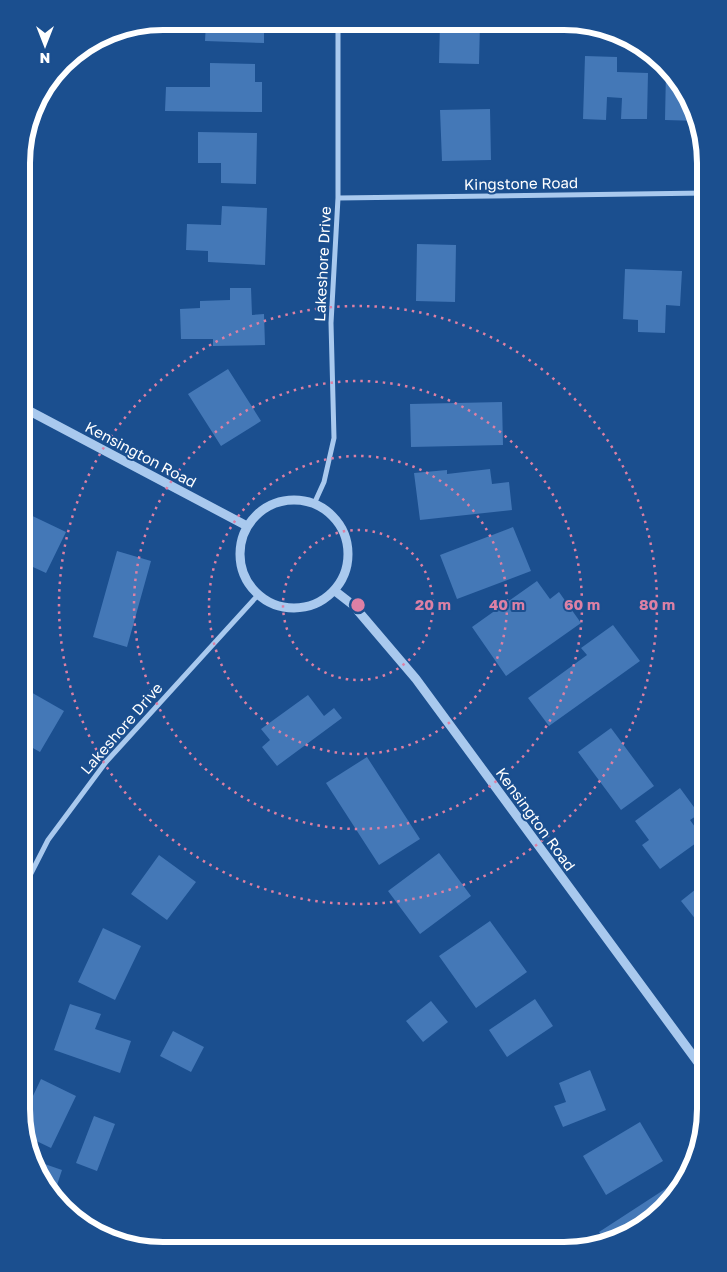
<svg xmlns="http://www.w3.org/2000/svg" width="727" height="1272" font-family="'Golos Text',sans-serif">
<style>
.building{fill:#4478b7}
.lines{fill:none;stroke-linecap:round;stroke-linejoin:round}
.minor{stroke:#a9c9ee;stroke-width:5}
.tertiary{stroke:#a9c9ee;stroke-width:9}
.ring{fill:none;stroke:#dd80a5;stroke-width:2.5;stroke-dasharray:2.5 5}
.labels{text-anchor:middle;dominant-baseline:central;stroke-width:4;stroke-linejoin:round;paint-order:stroke}
.street-label{font-size:15px;fill:#fff;stroke:#1b4f8f}
.rim{fill:none;stroke:#fff;stroke-width:6}
.centre{fill:#dd80a5;stroke:#1b4f8f;stroke-width:2.5}
.ring-label{font-size:15px;text-anchor:middle;font-weight:bold;fill:#dd80a5;stroke:#1b4f8f;stroke-width:4;stroke-linejoin:round;paint-order:stroke}
</style>
<rect width="100%" height="100%" fill="#1b4f8f"/>
<path class="building" d="M 206,22 L 264,22 L 264,43 L 205,41 Z
M 440,23 L 480,23 L 479,64 L 439,63 Z
M 585,56 L 617,57 L 617,72 L 648,73 L 647,119 L 621,119 L 622,98 L 607,97 L 606,120 L 583,119 Z
M 210,63 L 255,64 L 255,82 L 262,82 L 262,112 L 165,111 L 166,87 L 210,87 Z
M 666,70 L 698,117 L 699,121 L 665,120 Z
M 490,109 L 491,160 L 442,161 L 440,110 Z
M 198,132 L 257,133 L 256,184 L 221,183 L 221,163 L 198,163 Z
M 222,206 L 267,208 L 265,265 L 208,262 L 208,251 L 186,250 L 187,224 L 221,225 Z
M 417,244 L 456,245 L 455,302 L 416,301 Z
M 625,269 L 682,271 L 680,306 L 666,305 L 665,333 L 638,332 L 638,320 L 623,319 Z
M 230,288 L 251,288 L 252,315 L 264,314 L 265,345 L 213,346 L 213,339 L 181,339 L 180,309 L 200,308 L 200,301 L 230,300 Z
M 228,369 L 261,421 L 221,446 L 188,394 Z
M 502,402 L 503,445 L 411,447 L 410,404 Z
M 490,469 L 492,484 L 509,482 L 512,510 L 420,520 L 414,473 L 447,470 L 447,474 Z
M 22,511 L 66,532 L 46,573 L 22,562 Z
M 513,527 L 531,571 L 457,599 L 440,555 Z
M 117,551 L 151,561 L 127,647 L 93,637 Z
M 537,581 L 550,599 L 559,592 L 581,623 L 506,676 L 472,627 Z
M 613,625 L 640,661 L 549,726 L 528,698 L 587,655 L 581,648 Z
M 22,687 L 64,711 L 40,752 L 22,742 Z
M 308,695 L 324,716 L 334,708 L 342,718 L 277,766 L 262,747 L 270,740 L 261,729 Z
M 611,728 L 654,786 L 621,810 L 578,752 Z
M 367,757 L 420,839 L 379,865 L 326,783 Z
M 680,788 L 699,814 L 690,820 L 703,838 L 660,869 L 642,845 L 649,840 L 635,821 Z
M 439,853 L 471,896 L 420,934 L 388,891 Z
M 159,855 L 196,882 L 167,920 L 131,894 Z
M 706,881 L 705,915 L 705,931 L 681,901 Z
M 490,921 L 527,972 L 476,1008 L 439,956 Z
M 103,928 L 141,946 L 115,1000 L 78,982 Z
M 535,999 L 553,1026 L 507,1057 L 489,1030 Z
M 431,1001 L 448,1022 L 423,1042 L 406,1021 Z
M 70,1004 L 101,1014 L 95,1029 L 131,1041 L 120,1073 L 54,1050 Z
M 173,1031 L 204,1047 L 191,1072 L 160,1056 Z
M 590,1070 L 606,1110 L 563,1127 L 554,1106 L 566,1102 L 559,1083 Z
M 41,1079 L 76,1096 L 51,1148 L 26,1136 L 23,1117 Z
M 94,1116 L 115,1124 L 97,1171 L 76,1163 Z
M 640,1122 L 663,1161 L 606,1195 L 583,1156 Z
M 33,1160 L 62,1170 L 55,1191 Z
M 679,1180 L 681,1183 L 676,1195 L 606,1244 L 599,1232 Z"/>
<g class="lines">
<path class="minor" d="M 338,198 L 706,193
M 314,504 L 324,482 L 334,438 L 331,323 L 338,198 L 338,22
M 22,891 L 48,840 L 106,762 L 258,595"/>
<path class="tertiary" d="M 22,407 L 247,526
M240 554a54 54 0 1 1 108 0a54 54 0 1 1-108 0Z
M 335,591 L 353,605 L 416,679 L 705,1072"/>
</g>
<g class="ring">
<circle cx="358" cy="605" r="75"/>
<circle cx="358" cy="605" r="149"/>
<circle cx="358" cy="605" r="224"/>
<circle cx="358" cy="605" r="299"/>
</g>
<g class="labels">
<g class="street-label">
<text transform="translate(521 183) rotate(-1)">Kingstone Road</text>
<text transform="translate(322 264) rotate(-87)">Lakeshore Drive</text>
<text transform="translate(141 454) rotate(28)">Kensington Road</text>
<text transform="translate(121 728) rotate(-49)">Lakeshore Drive</text>
<text transform="translate(536 819) rotate(54)">Kensington Road</text>
</g>
</g>
<path d="M0 0H727V1272H0ZM163 30H564A133 133 0 0 1 697 163V1109A133 133 0 0 1 564 1242H163A133 133 0 0 1 30 1109V163A133 133 0 0 1 163 30Z" fill="#1b4f8f" fill-rule="evenodd"/>
<path class="rim" d="M163 30H564A133 133 0 0 1 697 163V1109A133 133 0 0 1 564 1242H163A133 133 0 0 1 30 1109V163A133 133 0 0 1 163 30Z"/>
<circle cx="358" cy="605" r="8" class="centre"/>
<g class="ring-label">
<text x="433" y="610">20 m</text>
<text x="507" y="610">40 m</text>
<text x="582" y="610">60 m</text>
<text x="657" y="610">80 m</text>
</g>
<g transform="translate(45 45) rotate(180)" stroke="#1b4f8f" stroke-width="4" paint-order="stroke">
<path d="M0-4L9 19L0 12L-9 19Z" fill="#ffffff"/>
<text y="-8" font-size="14" font-weight="bold" text-anchor="middle" fill="#ffffff">N</text>
</g>
</svg>
